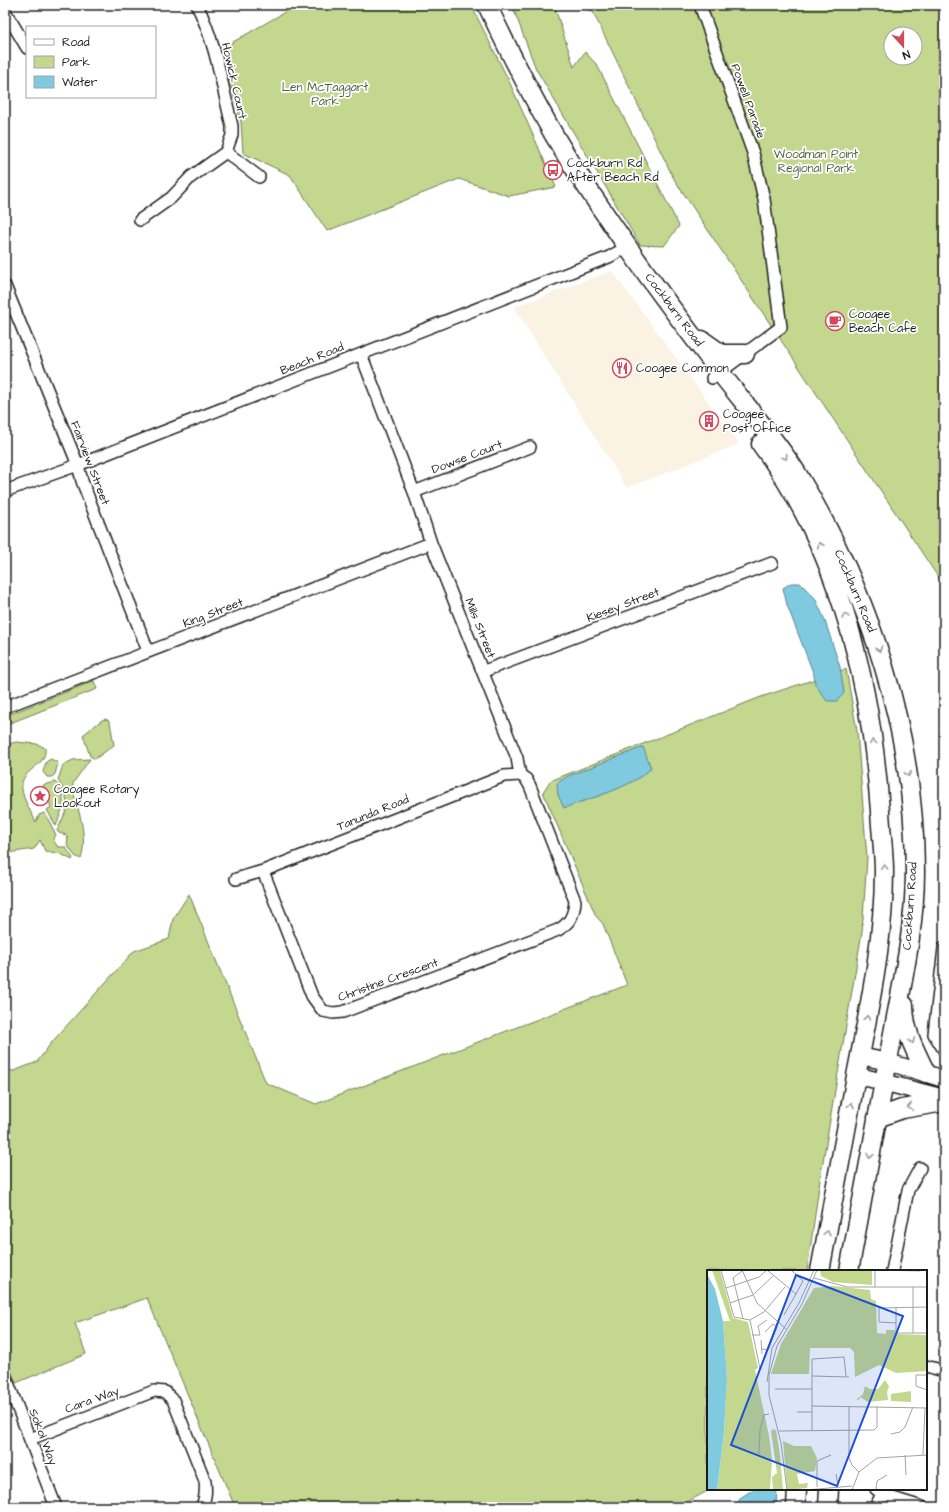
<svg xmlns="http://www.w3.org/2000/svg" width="949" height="1512" font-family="'Architects Daughter',sans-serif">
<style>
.built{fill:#faf2e3}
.green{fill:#c3d88e;stroke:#707a55;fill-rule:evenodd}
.water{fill:#80cae0;stroke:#588492}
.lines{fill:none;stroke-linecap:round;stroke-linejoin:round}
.street-casing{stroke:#1c1c1c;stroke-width:14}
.secondary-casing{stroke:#1c1c1c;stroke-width:19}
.primary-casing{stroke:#1c1c1c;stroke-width:21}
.street{stroke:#fff;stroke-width:11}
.secondary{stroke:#fff;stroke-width:16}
.primary{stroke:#fff;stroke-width:18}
.oneway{stroke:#999}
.labels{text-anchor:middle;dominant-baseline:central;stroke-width:3.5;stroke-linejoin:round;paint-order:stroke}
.street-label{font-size:12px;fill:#1c1c1c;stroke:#fff}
.park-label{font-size:12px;fill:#565e44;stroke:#fff}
.poi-label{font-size:12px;fill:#1c1c1c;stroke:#fff;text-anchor:start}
.inset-road{fill:none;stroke:#a4a4a4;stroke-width:1}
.view{fill:#1d4ed8;fill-opacity:0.15;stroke:#1d4ed8;stroke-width:2}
.inset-edge{fill:none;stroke:#1c1c1c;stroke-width:2}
</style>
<rect width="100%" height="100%" fill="#fff"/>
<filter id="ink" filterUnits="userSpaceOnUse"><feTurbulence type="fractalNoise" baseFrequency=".025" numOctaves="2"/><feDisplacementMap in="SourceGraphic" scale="8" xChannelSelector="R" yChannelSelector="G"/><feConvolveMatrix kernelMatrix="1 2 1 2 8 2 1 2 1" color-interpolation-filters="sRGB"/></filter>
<g filter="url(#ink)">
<path class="built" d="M 612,271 L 739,444 L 627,488 L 514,307 Z"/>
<path class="green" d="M 297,5 L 471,5 L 508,79 L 556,187 L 509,196 L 459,179 L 327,231 L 290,175 L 243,153 L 241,122 L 221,49 Z
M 512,5 L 554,5 L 574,67 L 585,52 L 597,65 L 679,226 L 664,246 L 640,245 L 536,69 Z
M 581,5 L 944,5 L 944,586 L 674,179 L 593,12 L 582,7 ZM 891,34 L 915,34 L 915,58 L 891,58 Z
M 846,669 L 857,731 L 867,858 L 862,932 L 820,1179 L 807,1271 L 708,1271 L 708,1489 L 711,1489 L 678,1507 L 235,1507 L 147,1298 L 75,1323 L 86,1354 L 16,1383 L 5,1355 L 5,1070 L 14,1071 L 37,1062 L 52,1042 L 134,951 L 169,939 L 173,919 L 189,894 L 266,1083 L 316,1104 L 627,985 L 603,924 L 596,916 L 543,792 L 550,781 L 761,697 Z
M 94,681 L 97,689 L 5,725 L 5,716 Z
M 106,719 L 110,722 L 114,745 L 95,759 L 90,756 L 83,735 L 102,720 Z
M 16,742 L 37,744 L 45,748 C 47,766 25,768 22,783 C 20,795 31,812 36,822 L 39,815 L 44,813 L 46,815 L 56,835 L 53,840 L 58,847 L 65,847 L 73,858 L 72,860 L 61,854 L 45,851 L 40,840 L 34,849 L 14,852 L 5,856 L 5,745 Z
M 51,759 L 58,763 L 55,774 L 52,777 L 47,777 L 43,772 L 46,762 Z
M 90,759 L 73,783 L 73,790 C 79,814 88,835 81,859 L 75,856 L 67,845 L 68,839 L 66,835 L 59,833 L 57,831 L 67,809 L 66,795 L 58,780 L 63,765 L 73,760 Z
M 55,782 C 69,795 62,811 56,826 L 47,810 L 51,807 L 43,785 Z"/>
<path class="water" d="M 791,583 L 800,583 L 815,598 L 824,618 L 840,667 L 844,693 L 837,701 L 827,701 L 815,684 L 814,675 L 787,605 L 783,588 Z
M 643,747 L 651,768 C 632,788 590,798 564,808 L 558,795 L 557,783 L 568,776 Z
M 754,1489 L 777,1489 L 776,1507 L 737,1507 L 740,1498 Z"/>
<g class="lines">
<defs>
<path id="street" d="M 701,8 L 753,153 L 764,199 L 781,327 L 712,378
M 5,11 L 27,48
M 226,152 L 259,177
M 140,220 L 171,198 L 191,177 L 226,152 L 232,135 L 232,126 C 222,86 216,43 197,5
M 5,286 L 78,465 L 82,481 L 148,651
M 5,491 L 78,465 L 609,257 L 627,247
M 414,492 L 530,447
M 484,671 L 772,563
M 5,707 L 431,543
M 263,871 L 312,996 L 323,1011 L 333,1013 L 343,1012 L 558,930 C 570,923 574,915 575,901 L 530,786 L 526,779 L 520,775 L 517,758 L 431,543 L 414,492 L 361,354
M 236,879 L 263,871 L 504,776 L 520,775
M 944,948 L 934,1034 L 944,1050
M 892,1271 L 908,1190 L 920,1168
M 926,1366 L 944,1371
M 5,1375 L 56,1507
M 30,1439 L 154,1391 L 165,1392 L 173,1400 L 205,1481 C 206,1491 206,1499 201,1507
M 876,1489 L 886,1496 L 922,1507
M 875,1507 L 882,1494"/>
<path id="secondary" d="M 860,1056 L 888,1062 L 944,1079
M 856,1075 L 944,1098"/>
<path id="primary" d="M 487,5 C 508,49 530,93 554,135 C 576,173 602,210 627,246 C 657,290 690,333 722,375 C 748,408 776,440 798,475 C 870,595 915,731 915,872 C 915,930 901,988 891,1044 C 877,1120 863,1195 849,1271
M 702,340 L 722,354 L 745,354
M 761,444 C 840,550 871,682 880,811 C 881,831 884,852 884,872 C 884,940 869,1009 856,1076 C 844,1141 832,1206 820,1271
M 904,1005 C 904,1031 915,1050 926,1073
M 877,1118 L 902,1109 L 944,1102
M 796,1507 L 797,1489
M 828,1507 L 829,1489"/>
</defs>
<use href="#street" class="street-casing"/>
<use href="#secondary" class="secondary-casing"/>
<use href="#primary" class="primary-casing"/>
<use href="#street" class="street"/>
<use href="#secondary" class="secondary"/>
<use href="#primary" class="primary"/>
</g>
<defs><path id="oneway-chevron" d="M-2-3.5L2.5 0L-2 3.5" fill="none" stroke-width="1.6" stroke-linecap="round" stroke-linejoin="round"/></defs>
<g class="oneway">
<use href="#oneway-chevron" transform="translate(785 457) rotate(55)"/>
<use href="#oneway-chevron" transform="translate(820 545) rotate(-117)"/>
<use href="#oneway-chevron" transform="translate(845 616) rotate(-106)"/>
<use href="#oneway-chevron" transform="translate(879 649) rotate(71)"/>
<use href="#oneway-chevron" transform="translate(873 742) rotate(-97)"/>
<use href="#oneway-chevron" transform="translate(908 774) rotate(81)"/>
<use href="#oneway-chevron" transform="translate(884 867) rotate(-93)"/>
<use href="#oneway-chevron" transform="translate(867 1018) rotate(-80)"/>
<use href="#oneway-chevron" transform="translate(912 1041) rotate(68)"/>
<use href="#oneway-chevron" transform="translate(851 1105) rotate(-79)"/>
<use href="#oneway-chevron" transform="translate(910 1107) rotate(171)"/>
<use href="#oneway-chevron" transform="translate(870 1156) rotate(100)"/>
<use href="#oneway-chevron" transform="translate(827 1233) rotate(-79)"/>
</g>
</g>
<defs>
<symbol id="bus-ring" viewBox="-11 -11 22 22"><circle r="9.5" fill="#fff" stroke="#d1495b" stroke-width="1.5"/><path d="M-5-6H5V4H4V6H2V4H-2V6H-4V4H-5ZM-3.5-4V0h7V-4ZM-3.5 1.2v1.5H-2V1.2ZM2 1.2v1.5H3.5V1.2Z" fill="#d1495b"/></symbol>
<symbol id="cafe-ring" viewBox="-11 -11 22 22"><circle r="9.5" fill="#fff" stroke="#d1495b" stroke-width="1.5"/><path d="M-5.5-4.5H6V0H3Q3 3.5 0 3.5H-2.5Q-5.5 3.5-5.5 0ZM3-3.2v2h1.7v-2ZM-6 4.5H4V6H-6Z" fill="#d1495b"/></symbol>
<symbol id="restaurant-ring" viewBox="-11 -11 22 22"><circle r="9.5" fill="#fff" stroke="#d1495b" stroke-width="1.5"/><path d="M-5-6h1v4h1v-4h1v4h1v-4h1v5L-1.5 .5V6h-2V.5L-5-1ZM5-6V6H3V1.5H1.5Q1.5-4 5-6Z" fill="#d1495b"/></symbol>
<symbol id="building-ring" viewBox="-11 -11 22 22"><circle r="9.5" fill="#fff" stroke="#d1495b" stroke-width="1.5"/><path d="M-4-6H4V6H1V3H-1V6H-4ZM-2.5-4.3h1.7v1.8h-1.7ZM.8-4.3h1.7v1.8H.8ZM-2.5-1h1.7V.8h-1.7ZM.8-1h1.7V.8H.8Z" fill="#d1495b"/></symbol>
<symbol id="sight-ring" viewBox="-11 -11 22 22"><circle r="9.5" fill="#fff" stroke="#d1495b" stroke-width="1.5"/><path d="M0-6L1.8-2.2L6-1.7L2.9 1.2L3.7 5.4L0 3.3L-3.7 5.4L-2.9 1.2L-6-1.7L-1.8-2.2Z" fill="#d1495b"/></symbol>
</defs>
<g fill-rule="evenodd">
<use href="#bus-ring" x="542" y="159" width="22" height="22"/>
<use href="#cafe-ring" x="824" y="310" width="22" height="22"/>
<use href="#restaurant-ring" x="611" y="357" width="22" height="22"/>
<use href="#building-ring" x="698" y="410" width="22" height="22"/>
<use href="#sight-ring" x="29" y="785" width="22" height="22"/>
</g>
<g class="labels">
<g class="street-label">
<text transform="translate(234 81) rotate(77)">Howick Court</text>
<text transform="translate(748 101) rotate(70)">Powell Parade</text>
<text transform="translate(674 310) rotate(53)">Cockburn Road</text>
<text transform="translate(312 359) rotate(-22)">Beach Road</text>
<text transform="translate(467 457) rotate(-21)">Dowse Court</text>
<text transform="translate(90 463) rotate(69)">Fairview Street</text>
<text transform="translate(855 591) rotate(67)">Cockburn Road</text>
<text transform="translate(623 605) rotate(-21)">Kiesey Street</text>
<text transform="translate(213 613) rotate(-21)">King Street</text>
<text transform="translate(480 628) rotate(68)">Mills Street</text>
<text transform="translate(373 813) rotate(-22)">Tanunda Road</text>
<text transform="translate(910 906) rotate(-86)">Cockburn Road</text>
<text transform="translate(388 980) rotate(-20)">Christine Crescent</text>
<text transform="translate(92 1400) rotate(-20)">Cara Way</text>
<text transform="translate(43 1437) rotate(69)">Sokol Way</text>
</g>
<g class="park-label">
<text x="325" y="87">Len McTaggart<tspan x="325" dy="14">Park</tspan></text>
<text x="816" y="154">Woodman Point<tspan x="816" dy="14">Regional Park</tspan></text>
</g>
<g class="poi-label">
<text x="567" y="163">Cockburn Rd<tspan x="567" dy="14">After Beach Rd</tspan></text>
<text x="849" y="314">Coogee<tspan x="849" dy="14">Beach Cafe</tspan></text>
<text x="636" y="368">Coogee Common</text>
<text x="723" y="414">Coogee<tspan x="723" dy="14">Post Office</tspan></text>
<text x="54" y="789">Coogee Rotary<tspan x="54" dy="14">Lookout</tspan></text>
</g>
</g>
<g transform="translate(707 1270)">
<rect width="220" height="220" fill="#fff"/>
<path d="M 5,0 L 13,0 L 26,48 L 41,52 L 51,98 L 48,100 L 62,166 L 65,190 L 63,220 L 10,220 L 17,163 L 20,108 L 16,51 L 23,51 ZM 113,0 L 165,0 L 165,15 L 126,12 L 114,6 ZM 126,16 L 163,20 L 164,29 L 169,31 L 170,63 L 179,64 L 179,60 L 188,60 L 189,64 L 220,65 L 220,101 L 189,103 L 172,95 L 148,107 L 147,82 L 143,78 L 103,78 L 102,104 L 64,104 L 74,74 L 107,18 ZM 178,110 L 182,116 L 180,122 L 181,130 L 161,132 L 153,127 L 153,129 L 149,130 L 156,124 L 158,116 L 163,119 L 171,119 ZM 204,121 L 204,132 L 184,131 L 184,124 ZM 66,159 L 69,160 L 73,185 L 76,220 L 66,220 L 65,207 L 70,203 L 64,161 ZM 76,171 L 87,176 L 104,176 L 110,188 L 108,201 L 90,204 L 92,214 L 101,213 L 100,218 L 80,220 Z" fill="#c3d88e"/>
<path d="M 0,4 L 8,19 L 16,51 L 20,108 L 17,163 L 10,220 L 0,220 Z" fill="#80cae0"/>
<path class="inset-road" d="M 14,0 L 27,47 L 43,50M 35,0 L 50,33 L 79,59M 60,0 L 89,24 L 96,11 L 84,0M 35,1 L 26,8 L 36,49M 107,8 L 140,17 L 220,17M 168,17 L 168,0 L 213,1M 206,17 L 206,63M 19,18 L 52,7 L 60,0M 47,24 L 66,6M 23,33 L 46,25M 189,37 L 189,63 L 220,63M 77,45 L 89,24M 43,50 L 53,99M 43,50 L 57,42 L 78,17M 189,53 L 172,52 L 172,38 L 220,37M 45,65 L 53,65 L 51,56 L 60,50M 54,70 L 55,84M 55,79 L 61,80 L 70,57 L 66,54 L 58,62M 220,105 L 209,105 L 209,116 L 220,120M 105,106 L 142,107M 60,112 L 65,78 L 92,33 L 107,0M 68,119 L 105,119M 105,136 L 220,138M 142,136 L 142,188 L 145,195 L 152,202M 90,142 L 105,142M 105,160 L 105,89 L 137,87 L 139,106M 72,161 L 167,160 L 170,157 L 170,136M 184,164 L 193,162 L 198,157 L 206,137M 52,184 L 53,160 L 57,145 L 62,144M 198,185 L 199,205M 216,185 L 218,138M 129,204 L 131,216M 110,217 L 110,191 L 124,185M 80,220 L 74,173 L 62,125 L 62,105 L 70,76 L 95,34 L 110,0M 99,220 L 145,216M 145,220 L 152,202 L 170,188 L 220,185M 169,220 L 170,211 L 180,205"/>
<path class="view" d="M 89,5 L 196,46 L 130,216 L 24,175 Z"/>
<rect width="220" height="220" class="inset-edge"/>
</g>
<rect width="949" height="1512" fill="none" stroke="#fff" stroke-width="20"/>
<rect x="10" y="10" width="929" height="1492" fill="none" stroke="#1c1c1c" stroke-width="1.5" filter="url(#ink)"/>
<rect x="26" y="26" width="130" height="72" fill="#ffffff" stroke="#a4a4a4"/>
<rect x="34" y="39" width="20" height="6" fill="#ffffff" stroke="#a4a4a4"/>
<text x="62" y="46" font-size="12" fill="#1c1c1c">Road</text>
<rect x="34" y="56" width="20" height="12" fill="#c3d88e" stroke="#a4a4a4"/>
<text x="62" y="66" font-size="12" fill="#1c1c1c">Park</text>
<rect x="34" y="76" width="20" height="12" fill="#80cae0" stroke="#a4a4a4"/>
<text x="62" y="86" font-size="12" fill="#1c1c1c">Water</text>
<g transform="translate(903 46) rotate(159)"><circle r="19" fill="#ffffff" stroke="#a4a4a4"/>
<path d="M0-3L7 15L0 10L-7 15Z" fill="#d1495b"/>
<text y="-6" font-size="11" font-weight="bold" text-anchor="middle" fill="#1c1c1c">N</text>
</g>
</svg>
